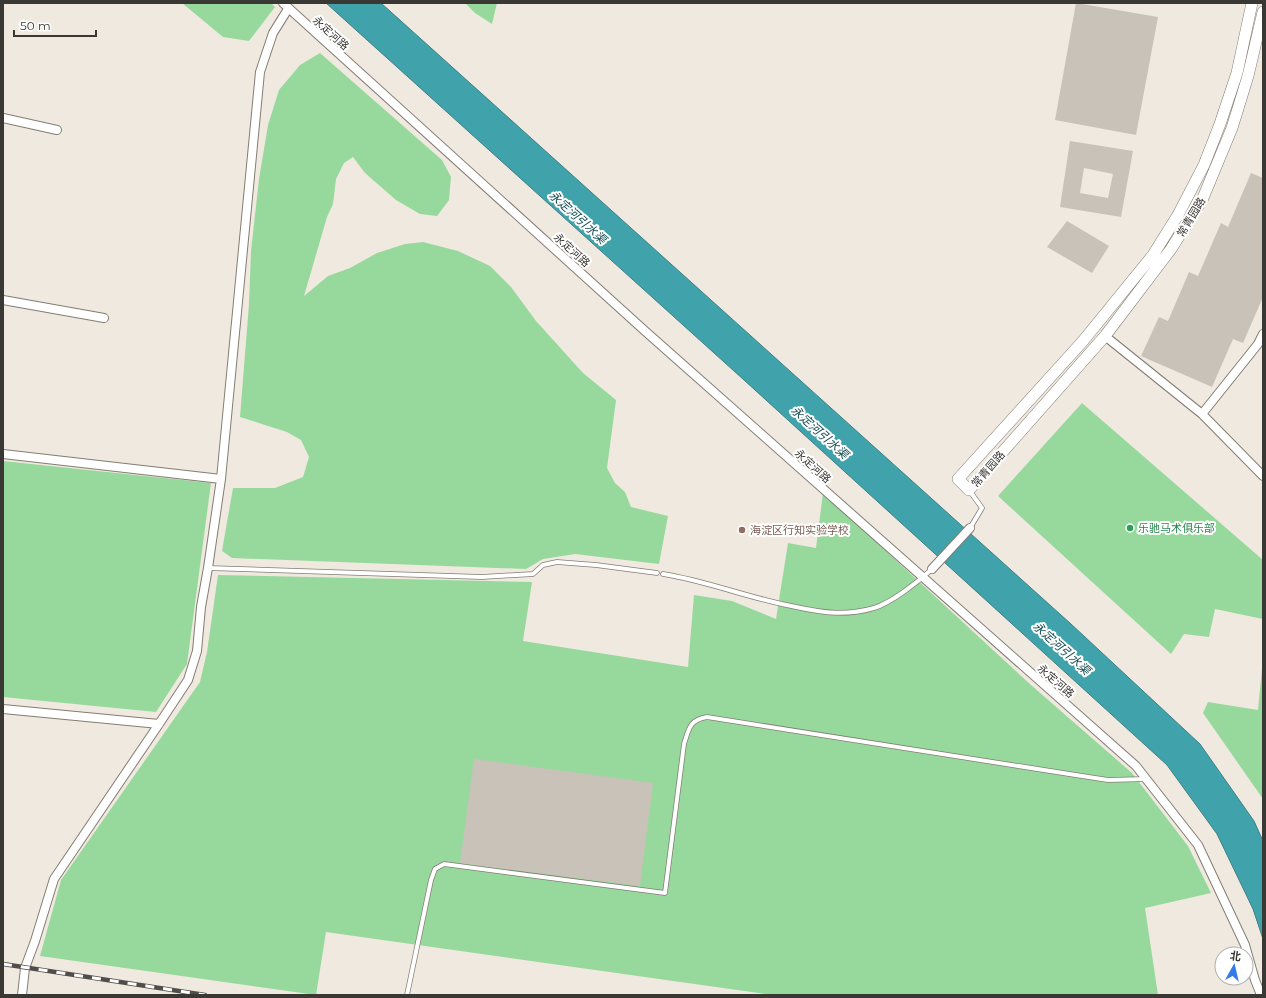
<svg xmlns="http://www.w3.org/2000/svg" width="1266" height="998" font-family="Montserrat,'Noto Sans SC',sans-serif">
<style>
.green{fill:#97d99d}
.water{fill:#40a2aa;stroke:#3e8287}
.building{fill:#c9c2b8;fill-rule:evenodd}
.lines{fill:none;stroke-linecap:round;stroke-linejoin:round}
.service-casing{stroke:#837d74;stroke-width:5.5}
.minor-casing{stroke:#837d74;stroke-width:10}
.tertiary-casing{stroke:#837d74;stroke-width:12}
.service{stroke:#fff;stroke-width:4}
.minor{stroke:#fff;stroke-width:8}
.tertiary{stroke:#fff;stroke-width:11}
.rail-casing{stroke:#514e4a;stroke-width:4.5}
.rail{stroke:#fff;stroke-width:3;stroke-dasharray:9;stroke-linecap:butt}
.leisure-dot{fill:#2e9e5b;stroke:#fff;stroke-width:1.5}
.education-dot{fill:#8d6e63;stroke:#fff;stroke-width:1.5}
.labels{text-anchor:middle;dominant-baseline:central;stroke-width:4;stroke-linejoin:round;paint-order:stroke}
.street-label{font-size:11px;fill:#3a3834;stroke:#fff}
.leisure-label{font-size:11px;fill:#27864d;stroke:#fff;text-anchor:start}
.education-label{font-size:11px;fill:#785e54;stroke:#fff;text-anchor:start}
.water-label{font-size:12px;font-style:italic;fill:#174f54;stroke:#fff}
</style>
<rect width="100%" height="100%" fill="#f0e9df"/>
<path class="green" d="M 182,3 L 271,3 L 275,7 L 249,41 L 223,37 Z
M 465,3 L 497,3 L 492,24 L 475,13 Z
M 320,53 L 442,160 L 451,177 L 449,200 L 437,216 L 420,214 L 396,200 L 365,173 L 353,157 L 344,163 L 336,179 L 333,204 L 327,217 L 304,296 L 328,276 L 350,268 L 377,253 L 405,244 L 423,242 L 458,251 L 490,266 L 511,287 L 536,321 L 583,373 L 616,400 L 607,468 L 615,483 L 625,492 L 631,507 L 668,516 L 659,564 L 575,554 L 543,559 L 526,569 L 232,558 L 222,551 L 233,488 L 275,488 L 303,477 L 309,457 L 301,440 L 287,432 L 240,417 L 249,304 L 251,251 L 259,179 L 268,125 L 279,90 L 300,65 Z
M 1082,403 L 1263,560 L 1263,619 L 1215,609 L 1209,637 L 1184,634 L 1171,654 L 998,496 Z
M 3,461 L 211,483 L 187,664 L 156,712 L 3,697 Z
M 823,493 L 1031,685 L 1132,773 L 1188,846 L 1211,893 L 1145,908 L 1158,995 L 773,995 L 326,932 L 316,995 L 40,956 L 61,880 L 200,682 L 207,652 L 218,575 L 532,582 L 523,641 L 688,667 L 694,595 L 732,601 L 776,619 L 788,543 L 816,548 Z
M 1263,658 L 1263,799 L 1203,713 L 1208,702 L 1258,710 Z"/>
<path class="water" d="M 326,3 L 381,3 L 1071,624 L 1200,744 L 1254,821 L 1263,841 L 1263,939 L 1253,909 L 1217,834 L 1167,765 L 744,380 Z"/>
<path class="building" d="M 1076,3 L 1158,17 L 1136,135 L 1055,120 Z
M 1070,141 L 1133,151 L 1121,217 L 1060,207 ZM 1084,168 L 1113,174 L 1108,198 L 1080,193 Z
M 1251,173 L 1263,178 L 1263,297 L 1243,343 L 1233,339 L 1212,387 L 1141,356 L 1159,317 L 1168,321 L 1189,272 L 1198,276 L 1221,223 L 1228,227 Z
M 1067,221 L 1109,246 L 1092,273 L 1047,247 Z
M 474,759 L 653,783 L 640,886 L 460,863 Z"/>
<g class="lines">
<defs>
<path id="service" d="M 969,490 L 982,508 L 970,528
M 208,568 L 482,577 L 533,574 L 543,565 L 557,562 L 596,565 L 657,573
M 663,574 C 708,581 751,599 796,607 C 824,613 846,616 874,608 C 891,603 918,582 932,569
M 407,995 L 431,880 L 435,869 L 444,864 L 665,893 L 684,744 C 689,729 689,720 707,717 L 1082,776 L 1108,780 L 1146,779"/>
<path id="minor" d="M 283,3 L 645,331 L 1136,766 L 1198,845 L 1245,945 L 1255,980 L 1261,995
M 3,118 L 57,130
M 3,300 L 104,318
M 1105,336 L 1202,414 L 1263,476
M 1202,414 L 1258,344 L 1263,334
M 3,454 L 221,479
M 932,569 L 970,528
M 3,709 L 159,724
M 22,995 L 25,968 L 35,941 L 54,879 L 159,724 L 188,680 L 197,651 L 201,607 L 208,568 L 221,479 L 260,72 L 273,33 L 288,9"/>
<path id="tertiary" d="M 1252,3 L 1237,73 L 1220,124 L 1204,165 L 1178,215 L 1153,255 L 1083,341 L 958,479 L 969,490 L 1105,336 L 1171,249 L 1203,198 L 1232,128 L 1248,76 L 1263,12"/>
</defs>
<use href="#service" class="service-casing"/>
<use href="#minor" class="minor-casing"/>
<use href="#tertiary" class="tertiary-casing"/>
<use href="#service" class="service"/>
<use href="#minor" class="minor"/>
<use href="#tertiary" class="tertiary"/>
<defs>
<path id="rail" d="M 3,964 L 205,995"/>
</defs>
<use href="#rail" class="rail-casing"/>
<use href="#rail" class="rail"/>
</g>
<circle class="leisure-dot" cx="1130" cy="528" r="4"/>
<circle class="education-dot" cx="742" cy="530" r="4"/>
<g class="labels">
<g class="street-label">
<text transform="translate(331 33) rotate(42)">永定河路</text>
<text transform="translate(1191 217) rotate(-59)">常青园路</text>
<text transform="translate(572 250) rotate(42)">永定河路</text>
<text transform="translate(813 466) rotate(42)">永定河路</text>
<text transform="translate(988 469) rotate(-49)">常青园路</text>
<text transform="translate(1056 681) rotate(41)">永定河路</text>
</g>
<g class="leisure-label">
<text x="1138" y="528">乐驰马术俱乐部</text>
</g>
<g class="education-label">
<text x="750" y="530">海淀区行知实验学校</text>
</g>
<g class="water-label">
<text transform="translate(578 217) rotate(42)">永定河引水渠</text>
<text transform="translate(820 432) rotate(42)">永定河引水渠</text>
<text transform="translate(1062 648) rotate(42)">永定河引水渠</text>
</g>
</g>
<rect width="1266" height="998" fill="none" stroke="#3a3834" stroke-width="8"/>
<g transform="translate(1234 966) rotate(8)"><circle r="19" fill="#ffffff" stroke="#b0afae"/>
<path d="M0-3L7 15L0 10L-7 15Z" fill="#327be8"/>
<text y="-6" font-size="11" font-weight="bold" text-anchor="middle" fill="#3a3834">北</text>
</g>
<path d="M14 30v6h82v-6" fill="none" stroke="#3a3834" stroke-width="2"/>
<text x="20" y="30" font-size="12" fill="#3a3834" stroke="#ffffff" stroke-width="3" paint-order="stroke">50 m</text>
</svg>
